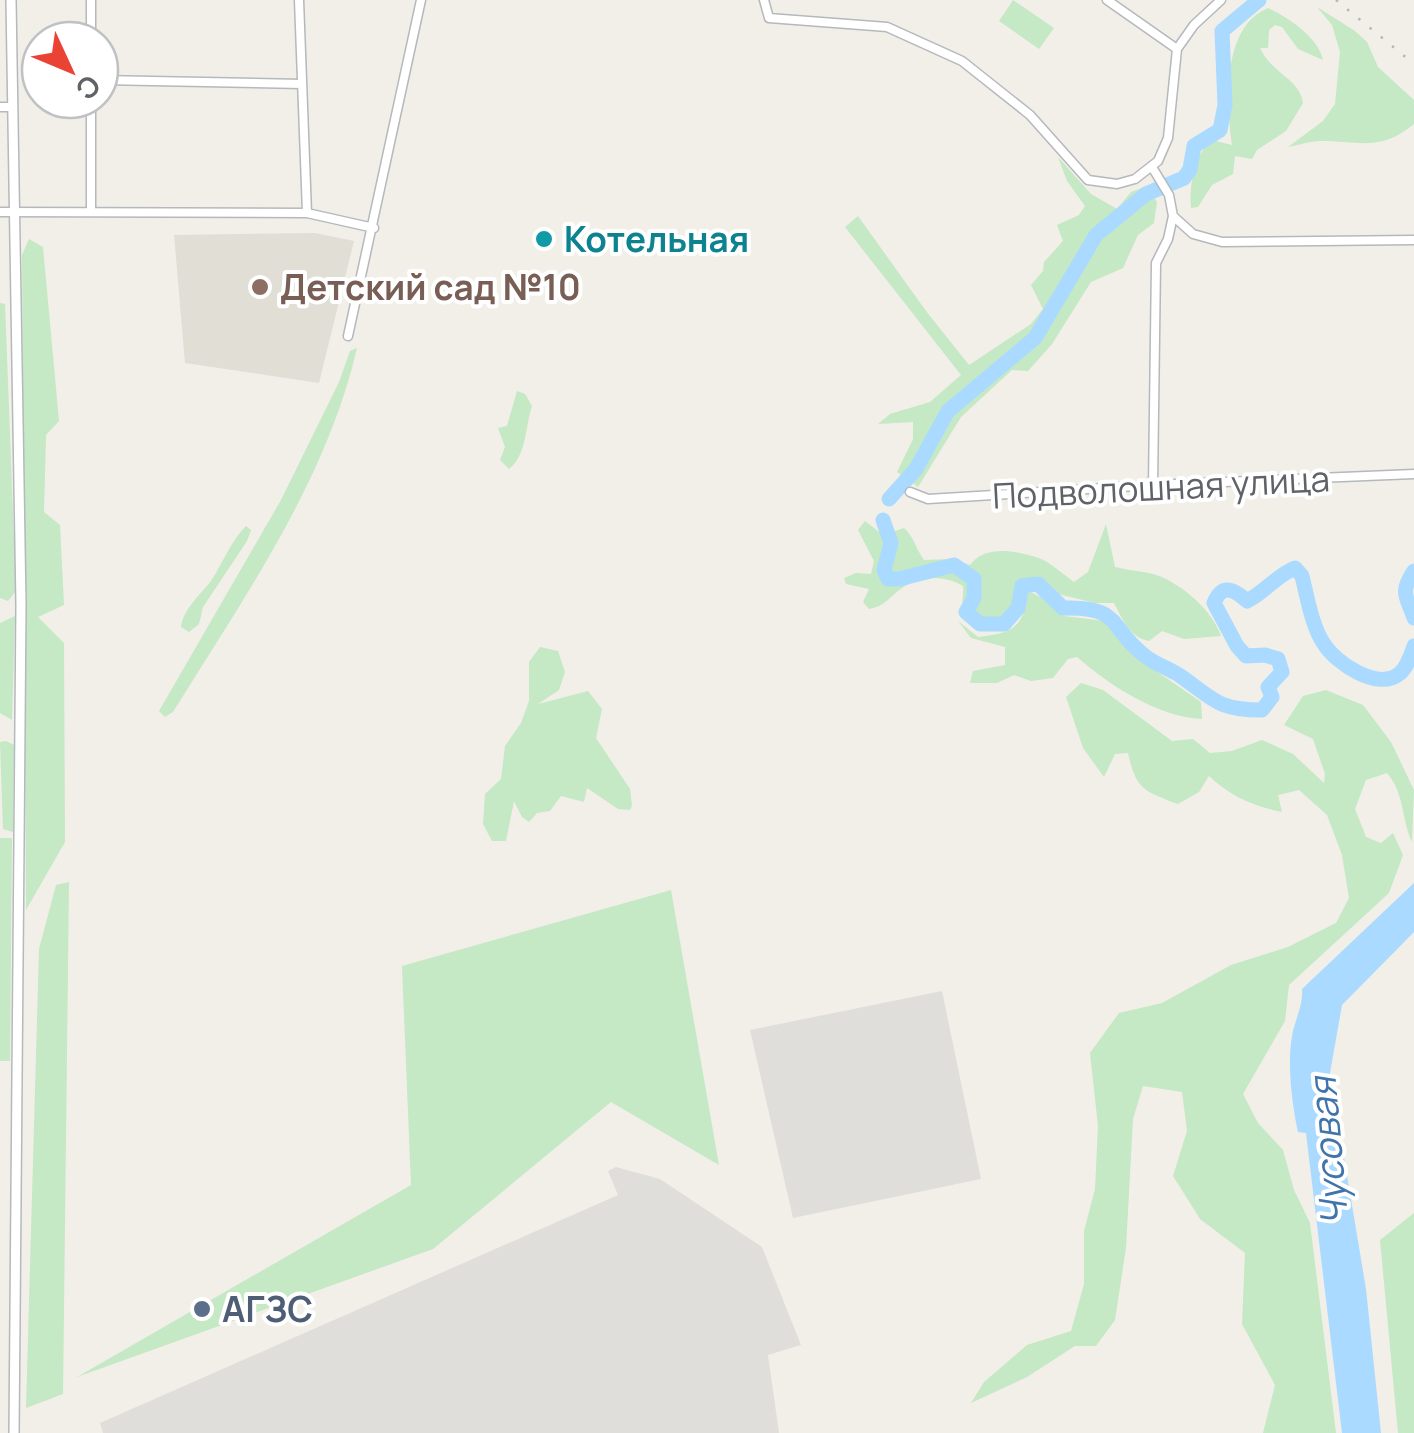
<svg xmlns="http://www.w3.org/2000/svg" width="1414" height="1433" font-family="Manrope,sans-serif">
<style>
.industrial{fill:#e0deda}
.education{fill:#e1ded6}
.green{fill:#c5e8c5}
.water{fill:#aadaff}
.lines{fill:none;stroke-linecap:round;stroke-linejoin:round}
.river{stroke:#aadaff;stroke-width:15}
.minor-casing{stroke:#b5b8bc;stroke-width:11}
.tertiary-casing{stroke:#b5b8bc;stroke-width:12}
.minor{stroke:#fff;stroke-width:8}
.tertiary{stroke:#fff;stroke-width:9}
.rail{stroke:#b6b7b8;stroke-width:2.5;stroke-dasharray:2.5 12;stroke-linecap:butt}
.culture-dot{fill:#0f9aa8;stroke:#fff;stroke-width:4}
.education-dot{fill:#8d6e63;stroke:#fff;stroke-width:4}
.service-dot{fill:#5c6f8a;stroke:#fff;stroke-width:4}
.labels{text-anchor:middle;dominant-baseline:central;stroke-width:8;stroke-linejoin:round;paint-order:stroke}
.culture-label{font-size:35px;font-weight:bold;fill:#0d838f;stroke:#fff;text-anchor:start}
.education-label{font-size:35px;font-weight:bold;fill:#785e54;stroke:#fff;text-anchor:start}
.street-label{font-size:35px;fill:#5f6368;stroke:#fff}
.service-label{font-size:35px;font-weight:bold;fill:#4e5e75;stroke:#fff;text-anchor:start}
.water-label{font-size:38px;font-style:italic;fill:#4174aa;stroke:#fff}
</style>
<rect width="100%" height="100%" fill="#f1efe8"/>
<path class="industrial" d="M 942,991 L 981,1179 L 793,1218 L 750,1030 Z
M 616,1167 L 660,1179 L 762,1247 L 801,1345 L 768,1355 L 779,1433 L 103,1433 L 100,1423 L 618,1195 L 608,1171 Z"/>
<path class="education" d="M 315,233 L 354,241 L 319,383 L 185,363 L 174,235 Z"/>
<path class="green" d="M 1013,0 L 1054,28 L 1039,49 L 999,21 Z
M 1317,7 L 1355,31 L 1367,42 L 1378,67 L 1414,100 L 1414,124 C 1380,152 1360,141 1321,141 C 1310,141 1299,145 1288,147 L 1323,121 L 1335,104 L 1340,52 L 1332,25 Z
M 1268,8 C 1288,17 1319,38 1323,60 L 1298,49 L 1282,27 L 1275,25 L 1269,30 L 1268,48 L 1260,48 C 1272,74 1300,79 1303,103 L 1286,131 L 1257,150 L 1252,159 L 1235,156 L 1233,174 L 1212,185 L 1198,207 L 1191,208 C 1189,187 1194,154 1212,140 L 1232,145 C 1226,104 1222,26 1268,8 Z
M 1058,157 L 1091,194 L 1117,209 L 1131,192 L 1147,186 L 1157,202 L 1154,223 L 1138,235 L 1123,268 L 1091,282 L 1052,344 L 1028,371 L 1012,370 L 961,417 L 918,487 L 897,472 L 913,439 L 913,422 L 878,424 L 890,414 L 930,402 L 961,375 L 845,227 L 858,216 L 926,311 L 969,365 L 1031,324 L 1043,309 L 1031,285 L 1043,271 L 1044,262 L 1063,241 L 1057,225 L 1079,215 L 1085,206 L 1067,181 Z
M 29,239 L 43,247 L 59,421 L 46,435 L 44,512 L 60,525 L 64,605 L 38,617 L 64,643 L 65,842 L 26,910 L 22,255 Z
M 0,303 L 5,304 L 16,591 L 8,601 L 0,598 Z
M 357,348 C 326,482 244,597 173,712 L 165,717 L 159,711 L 281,500 L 339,382 L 350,351 Z
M 517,391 L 525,394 L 532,406 C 525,426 527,455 509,469 L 500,460 L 505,447 L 498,428 L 507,426 Z
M 865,521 L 883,535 L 904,528 C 914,537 916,549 924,560 L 951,559 L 970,565 C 985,544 1018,551 1039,558 C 1050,562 1064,575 1074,582 L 1088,572 L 1106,524 L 1115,567 C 1130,571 1150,571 1164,578 C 1188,590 1212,611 1221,636 L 1184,639 L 1162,631 L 1149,641 C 1129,637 1123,620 1114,603 L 1095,603 L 1033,588 L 1026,590 C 1024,601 1024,612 1016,621 C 1004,633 975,633 966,617 C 960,609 964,596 963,586 C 945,575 920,575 902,588 C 889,597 886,606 869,609 L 863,602 L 869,589 L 846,584 L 844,578 L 856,573 L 871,574 L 874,561 L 858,530 Z
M 246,526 L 251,530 L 247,541 L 203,607 L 199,624 L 189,632 L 181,627 C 183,609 201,594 211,581 C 223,563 230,542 246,526 Z
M 1028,591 L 1047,600 L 1064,616 L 1105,621 L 1136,657 L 1201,702 L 1202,719 C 1158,717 1109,685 1077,657 L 1068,659 L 1053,678 L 1031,681 L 1014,675 L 997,683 L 970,683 L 973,671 L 1005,665 L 1005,647 L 971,638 L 958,621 L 978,637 C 1013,633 1024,628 1028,591 Z
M 15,616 L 12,720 L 0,713 L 0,623 Z
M 540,647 L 558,651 L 565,672 L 559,690 L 538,704 L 588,691 L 602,709 L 596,738 L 630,789 L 632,806 L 630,810 L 618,809 L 587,788 L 584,802 L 561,796 L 550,811 L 537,813 L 529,822 L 522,817 L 514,801 L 506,841 L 492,841 L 483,824 L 485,794 L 501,779 L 505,746 L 521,723 L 529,701 L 529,662 Z
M 1081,683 L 1103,690 L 1172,741 L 1193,739 L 1210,753 L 1232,751 L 1262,740 L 1293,754 L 1324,783 L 1325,774 L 1313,739 L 1284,725 L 1303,696 L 1326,690 L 1363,705 L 1391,742 L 1414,790 L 1412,842 C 1401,818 1405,794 1387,773 L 1366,780 L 1355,809 L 1366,837 L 1381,843 L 1393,833 L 1403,855 L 1389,893 L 1289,985 L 1285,1021 L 1243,1094 L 1258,1123 L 1283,1150 L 1294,1190 L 1310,1223 L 1336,1433 L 1263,1433 L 1275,1385 L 1242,1324 L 1245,1253 L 1200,1219 L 1173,1176 L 1187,1131 L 1182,1092 L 1143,1086 L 1133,1119 L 1126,1248 L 1115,1320 L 1096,1346 L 1075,1346 L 1027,1377 L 971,1403 L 984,1382 L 1027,1345 L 1071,1331 L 1084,1284 L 1084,1231 L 1095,1189 L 1098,1126 L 1090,1053 L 1119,1013 L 1162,1003 L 1231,965 L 1288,947 L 1336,923 L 1349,898 L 1342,855 L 1327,815 L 1299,790 L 1278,795 L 1282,812 C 1253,806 1230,796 1209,776 L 1199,792 L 1178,804 C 1143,791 1136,789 1128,753 L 1115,754 L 1104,777 L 1083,748 L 1066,697 Z
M 6,741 L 14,745 L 13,832 L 3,829 L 0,742 Z
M 0,838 L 12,838 L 10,1061 L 0,1061 Z
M 69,882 L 63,1394 L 26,1408 L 39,949 L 56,885 Z
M 671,890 L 719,1165 L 611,1102 L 433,1249 L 77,1377 L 411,1185 L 402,966 Z
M 1414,1213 L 1414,1433 L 1398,1433 L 1380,1240 Z"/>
<path class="water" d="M 1414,883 L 1414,932 L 1342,1005 L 1330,1073 L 1366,1289 L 1381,1433 L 1342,1433 L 1306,1133 L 1298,1132 C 1292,1104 1287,1065 1292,1036 C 1295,1019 1303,1007 1302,989 Z"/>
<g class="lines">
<path class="river" d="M 889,499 L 916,469 L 948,411 L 1035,338 L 1096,235 L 1146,194 L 1184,178 L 1190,169 L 1194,146 L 1220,130 L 1225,105 L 1222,31 L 1259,0
M 883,520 L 891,543 L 884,570 L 888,579 L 899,579 L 954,565 L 974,579 L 974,598 L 966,612 L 980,624 L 1004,624 L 1018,608 L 1022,586 L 1038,584 L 1063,608 C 1123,606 1108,628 1145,656 C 1155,664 1168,668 1179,675 C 1214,699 1217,710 1262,710 L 1272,697 L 1268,687 L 1282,672 L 1278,659 L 1265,655 L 1246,656 L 1237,646 L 1214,603 C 1222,583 1234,589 1247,601 C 1265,592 1277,575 1295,568 L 1302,576 C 1307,596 1312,627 1324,644 C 1336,663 1377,691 1399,674 C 1407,668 1411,655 1414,646
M 1414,571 C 1399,593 1407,597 1414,618"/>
<defs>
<path id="minor" d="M 91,0 L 91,40
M 299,0 L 307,213
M 764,0 L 769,18 L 887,27 L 962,61 L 1030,115 L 1088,180 L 1117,184 L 1135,179 L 1158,161 L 1168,138 L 1177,49 L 1194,25 L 1221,0
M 1107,0 L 1177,49
M 100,80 L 302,84
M 91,100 L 91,211
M 0,107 L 12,107
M 1152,167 L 1169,195 L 1173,216
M 0,212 L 307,213 L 374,228
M 348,336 L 421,0
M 1153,485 L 1156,263 L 1168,239 L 1173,216 L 1193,234 L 1222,242 L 1414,240
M 910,492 L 928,499 L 1153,485 L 1414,474"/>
<path id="tertiary" d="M 11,0 L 21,605 L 14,1433"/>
</defs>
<use href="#minor" class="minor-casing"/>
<use href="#tertiary" class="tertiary-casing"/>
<use href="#minor" class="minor"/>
<use href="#tertiary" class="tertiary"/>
<path class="rail" d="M 1336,0 L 1414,64"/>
</g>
<circle class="culture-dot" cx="544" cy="239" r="10"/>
<circle class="education-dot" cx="260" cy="287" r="10"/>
<circle class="service-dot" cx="202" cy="1309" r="10"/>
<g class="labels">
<g class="culture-label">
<text x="564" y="239">Котельная</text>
</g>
<g class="education-label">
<text x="280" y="287">Детский сад №10</text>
</g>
<g class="street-label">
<text transform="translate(1161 487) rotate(-3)">Подволошная улица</text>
</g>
<g class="service-label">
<text x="222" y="1309">АГЗС</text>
</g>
<g class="water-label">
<text transform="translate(1327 1152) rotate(-95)">Чусовая</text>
</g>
</g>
<g transform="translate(70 70) rotate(134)"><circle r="48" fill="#ffffff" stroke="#bfc1c3" stroke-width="2.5"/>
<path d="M0-8L18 38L0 25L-18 38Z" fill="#ea4335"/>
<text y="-15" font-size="28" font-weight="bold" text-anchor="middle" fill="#5f6368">С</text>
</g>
</svg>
